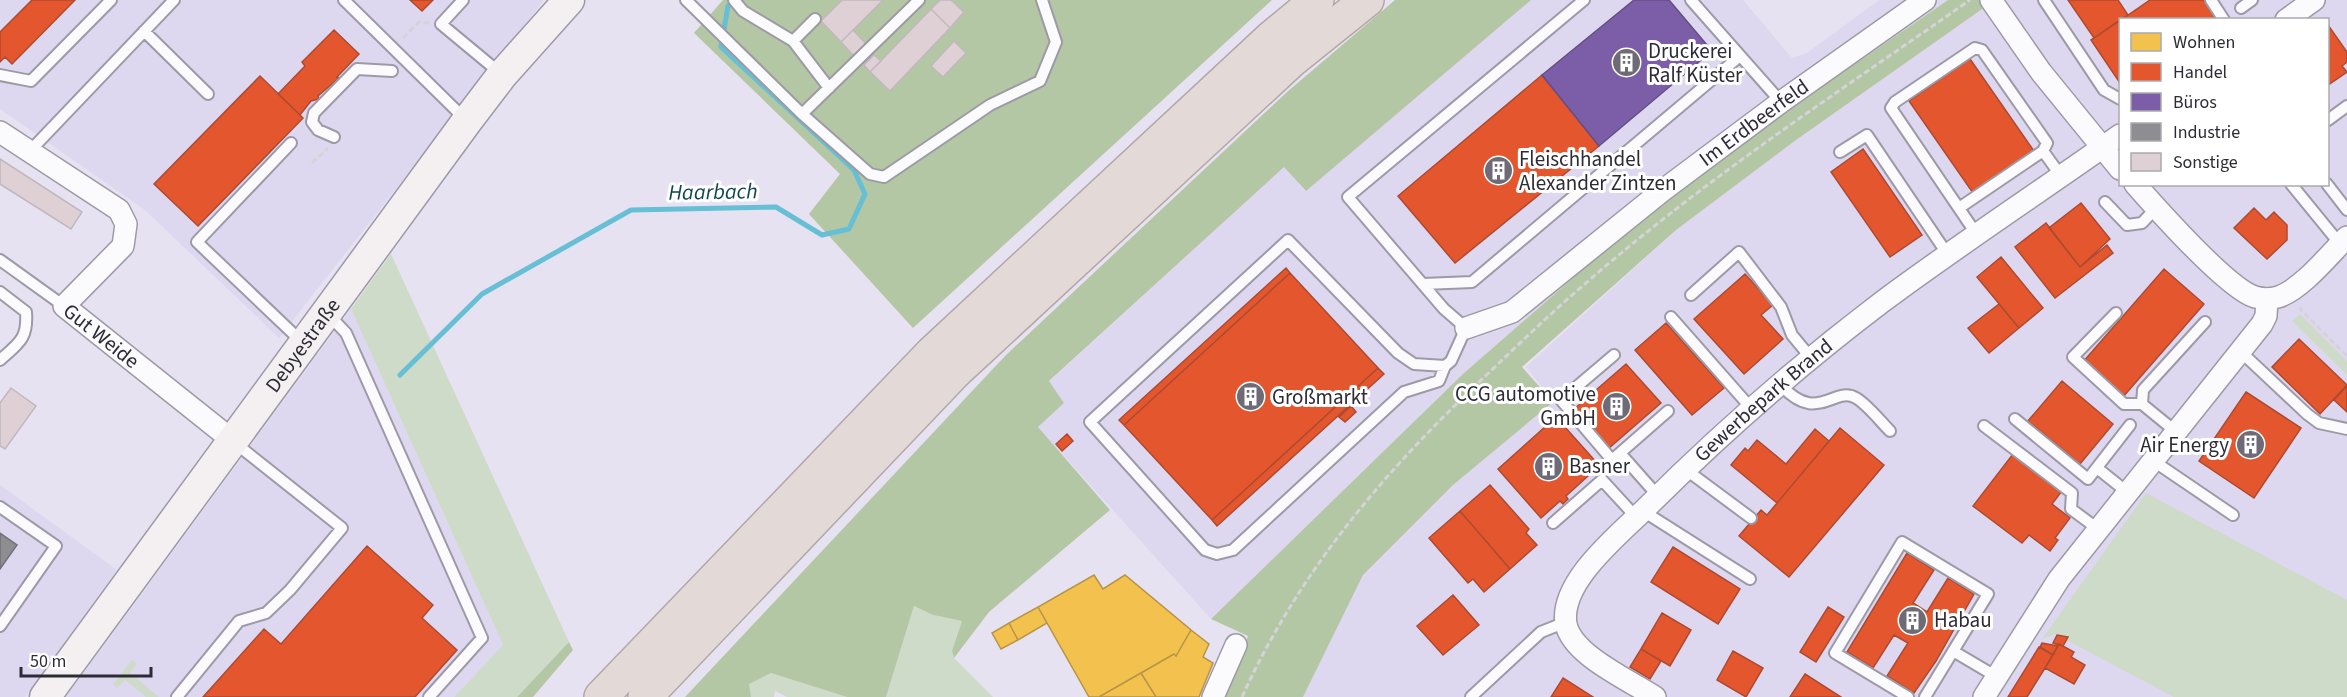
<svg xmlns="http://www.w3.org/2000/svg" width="2347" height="697" font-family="'Source Sans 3',sans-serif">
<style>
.built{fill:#ded7f0;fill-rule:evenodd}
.green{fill:#cedbc8}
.forest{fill:#b3c7a4}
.homes{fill:#f2c14e;stroke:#b79446;stroke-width:1.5}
.shops{fill:#e4572e;stroke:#ad4a30;stroke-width:1.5}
.offices{fill:#7b5ea7;stroke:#644f85;stroke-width:1.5}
.industry{fill:#8d8d92;stroke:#707076;stroke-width:1.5}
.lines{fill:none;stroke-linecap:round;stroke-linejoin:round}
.stream{stroke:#66bfd4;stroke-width:5}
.building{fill:#dfd0d6;stroke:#c0b8be;stroke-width:1.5}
.service-casing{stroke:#9d9aa6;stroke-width:14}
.minor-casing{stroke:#9d9aa6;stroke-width:24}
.secondary-casing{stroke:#9d9aa6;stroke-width:33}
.motorway-casing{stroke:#b3a7a8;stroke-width:36}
.path{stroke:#d4d3d8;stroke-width:3;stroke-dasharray:6 3;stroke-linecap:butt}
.service{stroke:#fbfbfd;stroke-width:10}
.minor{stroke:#fbfbfd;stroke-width:21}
.secondary{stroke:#f4f0f1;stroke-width:30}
.motorway{stroke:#e3dad7;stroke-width:33}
.labels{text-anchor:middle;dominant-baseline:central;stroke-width:6;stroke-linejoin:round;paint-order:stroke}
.poi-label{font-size:21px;fill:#2d2b35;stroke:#fff;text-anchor:start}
.street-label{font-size:21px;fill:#2d2b35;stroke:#fff}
.water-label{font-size:22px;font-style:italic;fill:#0e454f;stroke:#fff}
</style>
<rect width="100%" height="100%" fill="#e6e2f1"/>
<path class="built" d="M 0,0 L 544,0 L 279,338 L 145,210 L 0,109 Z
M 1531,0 L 1743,0 L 1792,58 L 1807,53 L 1879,0 L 1948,0 L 1791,108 L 1628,231 L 1464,373 L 1211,619 L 1038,427 L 1064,403 L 1049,382 L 1284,166 L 1305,191 Z
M 1995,0 L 2347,0 L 2347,697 L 1303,697 L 1363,575 L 1453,485 L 1553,402 L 1526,367 L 1676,230 L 1796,140 ZM 2120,20 L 2328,20 L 2328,184 L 2120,184 Z
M 351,309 L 503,645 L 454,697 L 66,697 Z
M 0,485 L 117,570 L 25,697 L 0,697 Z"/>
<path class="green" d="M 391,254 L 569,642 L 517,697 L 454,697 L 503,645 L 351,309 Z
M 2300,314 L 2347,361 L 2347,375 L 2292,321 Z
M 2146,493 L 2347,600 L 2347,697 L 2174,697 L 2055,634 L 2042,639 Z
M 914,606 L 933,615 L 962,621 L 952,651 L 954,658 L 993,697 L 886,697 Z
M 132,660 L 137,664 L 130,673 L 159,697 L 146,697 L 125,680 L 117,688 L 113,684 Z
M 771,673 L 847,697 L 787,697 L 775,691 L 774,697 L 751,697 L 748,684 Z"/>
<path class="forest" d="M 723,0 L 1272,0 L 913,328 L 809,214 L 840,174 L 694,33 Z
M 1395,0 L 1531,0 L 1306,191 L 1284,167 L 1049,381 L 1064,403 L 1038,427 L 1110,510 L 989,612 L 954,658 L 952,651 L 962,621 L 933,615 L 914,606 L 886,697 L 847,697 L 771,673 L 749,684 L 751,697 L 685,697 L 1006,355 L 1287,92 Z
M 1948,0 L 1995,0 L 1796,140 L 1676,230 L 1522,367 L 1553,402 L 1453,485 L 1363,575 L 1303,697 L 1225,697 L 1248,636 L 1211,619 L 1464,373 L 1628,230 L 1791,108 Z
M 569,642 L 573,650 L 533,697 L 517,697 Z"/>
<path class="homes" d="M 1094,575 L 1103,589 L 1125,575 L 1191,630 L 1176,656 L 1174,654 L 1099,697 L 1089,697 L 1038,607 Z
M 1038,607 L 1047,623 L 1018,640 L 1009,623 Z
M 1009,623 L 1018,640 L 1001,649 L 992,633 Z
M 1191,630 L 1209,644 L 1203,657 L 1213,663 L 1199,697 L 1156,697 L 1141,673 L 1174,654 L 1176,656 Z
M 1141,673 L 1156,697 L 1099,697 Z"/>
<path class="shops" d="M 32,0 L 75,0 L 12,64 L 5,57 L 0,62 L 0,32 Z
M 410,0 L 433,0 L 422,11 Z
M 2068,0 L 2118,0 L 2128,15 L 2094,38 Z
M 2150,0 L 2204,0 L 2217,20 L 2121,20 Z
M 2120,20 L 2120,83 L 2091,40 Z
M 2328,25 L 2347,52 L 2347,62 L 2342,66 L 2347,72 L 2328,85 Z
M 334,30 L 359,54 L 337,77 L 339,78 L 318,96 L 319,99 L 311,101 L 300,115 L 278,94 L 305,66 L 302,62 Z
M 1970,59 L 2034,151 L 1973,193 L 1909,101 Z
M 1542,75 L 1599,146 L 1455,263 L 1398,196 Z
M 260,76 L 303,118 L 198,226 L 154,184 Z
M 1863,149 L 1922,235 L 1890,257 L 1831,172 Z
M 2081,203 L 2110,239 L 2080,267 L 2049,228 Z
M 2254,208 L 2266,220 L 2274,212 L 2287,225 L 2287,240 L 2267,259 L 2234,228 Z
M 2046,223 L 2080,267 L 2107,245 L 2113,253 L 2055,298 L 2015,247 Z
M 2001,257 L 2043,308 L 2019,328 L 1977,277 Z
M 1286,268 L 1290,273 L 1124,425 L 1119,420 Z
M 2164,269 L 2204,304 L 2123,397 L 2083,362 Z
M 1290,273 L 1378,368 L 1212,520 L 1124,425 Z
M 1745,274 L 1773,305 L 1761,315 L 1783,339 L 1744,374 L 1694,319 Z
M 1999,304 L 2019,328 L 1989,353 L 1968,328 Z
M 1666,323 L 1724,388 L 1692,415 L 1635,350 Z
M 2299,339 L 2347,385 L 2320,414 L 2272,367 Z
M 1626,364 L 1661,403 L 1608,449 L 1573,410 Z
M 1378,368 L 1384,374 L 1217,526 L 1212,520 Z
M 2062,381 L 2113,424 L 2080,464 L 2028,421 Z
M 2347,386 L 2347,412 L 2334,400 Z
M 2246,392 L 2301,428 L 2254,498 L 2199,461 Z
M 1351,406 L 1356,412 L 1345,422 L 1339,417 Z
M 1556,417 L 1597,463 L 1586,474 L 1588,476 L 1566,496 L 1568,499 L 1563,504 L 1560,501 L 1541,518 L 1498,469 Z
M 1840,428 L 1884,465 L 1789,577 L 1739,536 L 1761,510 L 1767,515 Z
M 1815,429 L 1829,441 L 1777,503 L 1731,465 L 1745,448 L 1748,451 L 1757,440 L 1786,464 Z
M 1067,434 L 1073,441 L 1062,451 L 1056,444 Z
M 2013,454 L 2062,491 L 2052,504 L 2070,518 L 2055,538 L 2058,540 L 2050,551 L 2029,535 L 2022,543 L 1973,506 Z
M 1490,485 L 1529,529 L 1526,533 L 1537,545 L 1510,569 L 1460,511 Z
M 1460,511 L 1510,569 L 1484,592 L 1473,579 L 1468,583 L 1429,538 Z
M 367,546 L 433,605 L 422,618 L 457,650 L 415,697 L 203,697 L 264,629 L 281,644 Z
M 1673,547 L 1740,589 L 1718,624 L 1651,582 Z
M 1907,553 L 1934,570 L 1913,603 L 1927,612 L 1948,578 L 1974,594 L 1936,661 L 1914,693 L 1887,676 L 1908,643 L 1894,635 L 1873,668 L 1847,652 Z
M 1453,595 L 1479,625 L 1443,655 L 1417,626 Z
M 1828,607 L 1844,617 L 1816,662 L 1800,652 Z
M 1662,613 L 1691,630 L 1670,666 L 1641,649 Z
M 2057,635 L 2068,637 L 2063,646 L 2053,643 Z
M 2042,643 L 2058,646 L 2053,655 L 2040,647 Z
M 2059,644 L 2074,652 L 2071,657 L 2085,665 L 2074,684 L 2045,668 Z
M 2039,647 L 2053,655 L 2045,668 L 2027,697 L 2008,697 Z
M 1641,649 L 1661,661 L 1650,679 L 1630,667 Z
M 1733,651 L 1763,668 L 1746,697 L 1717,680 Z
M 1805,674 L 1841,697 L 1790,697 Z
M 1563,678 L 1593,697 L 1551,697 Z"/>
<path class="offices" d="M 1634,0 L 1669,0 L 1712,51 L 1599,146 L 1542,75 Z"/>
<path class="industry" d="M 0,533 L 17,545 L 0,569 Z"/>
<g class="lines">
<path class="stream" d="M 400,375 L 482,294 L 631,210 L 776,207 L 822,235 L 849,229 L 865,194 L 854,170 L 721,47 L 728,6 L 734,1"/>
</g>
<path class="building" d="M 842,0 L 883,0 L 841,42 L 821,21 Z
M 940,0 L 951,0 L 964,12 L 950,28 L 931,9 Z
M 931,9 L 950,28 L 890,91 L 870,72 Z
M 853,30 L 866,44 L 854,56 L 841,42 Z
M 954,41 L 966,53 L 943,77 L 931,66 Z
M 874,55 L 881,61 L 870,72 L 864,65 Z
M 0,159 L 82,212 L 71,229 L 0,184 Z
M 11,388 L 36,406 L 5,449 L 0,446 L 0,403 Z"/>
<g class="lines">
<defs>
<path id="service" d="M 344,0 L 465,119
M 463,0 L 441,24 L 500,73
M 686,0 L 802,114 L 870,174 L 884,177 L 990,105 L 1040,81 L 1056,42 L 1042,0
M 734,0 L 743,11 L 793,41 L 829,88
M 1691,0 L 1781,102
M 2044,0 L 2104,90 L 2120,99
M 2211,0 L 2224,20
M 2241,8 L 2252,0
M 144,31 L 208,94
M 793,41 L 815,19
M 0,75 L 31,81 L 111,0
M 802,114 L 919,0
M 2328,120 L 2347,106
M 334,137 L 318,130 L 312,122 L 314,113 L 357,69 L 392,71
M 291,143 L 197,242 L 302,342
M 29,152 L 174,0
M 1840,152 L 1867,135 L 1948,255
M 2291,184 L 2340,244
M 2327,184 L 2347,210
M 2105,202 L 2127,225 L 2142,223 L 2156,208
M 1959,208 L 2043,151
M 1977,235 L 1891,108 L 1895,102 L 1975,48 L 1982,50 L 2047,143 L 2043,151 L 2061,176
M 1288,240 L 1398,353 L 1414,364 L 1445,366 L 1439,381 L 1404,392 L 1233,550 L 1217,554 L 1205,550 L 1090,422 Z
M 0,260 L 64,306
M 1423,284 L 1472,282 L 1740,56
M 0,292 L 26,312 C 28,339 19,343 0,360
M 1691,295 L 1739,252 L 1781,307 L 1792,335 L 1811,358
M 2116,313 L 2073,357 L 2124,404 L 2142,404 L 2175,431
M 329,315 L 346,333 L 482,638 L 429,697
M 1671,317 L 1751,408
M 2240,351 L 2307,414 L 2319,423 L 2347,429
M 1614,355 L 1561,400 L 1612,460 L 1668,411
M 1445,366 L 1451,361 L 1466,328 L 1444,309 L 1348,197 L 1584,0
M 1780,384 C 1817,426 1834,385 1856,398 C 1868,405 1880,421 1890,431
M 2142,404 L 2143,390 L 2205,322
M 2015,419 L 2088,479 L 2130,425
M 1984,426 L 2072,493 L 2071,509 L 2098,529
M 1620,453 L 1658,496
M 2152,460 L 2233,515
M 2097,468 L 2127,492
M 1685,469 L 1751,518
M 0,507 L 56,546 L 0,626
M 1643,511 L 1750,579
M 1553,523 L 1602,480 L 1636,517
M 1953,651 L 1997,677
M 177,697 L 239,621 L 266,613 L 290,590 L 342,528 L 235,443
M 1471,697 L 1541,632 L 1566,622
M 1908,697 L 1835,653 L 1902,542 L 1988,594 L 1925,697"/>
<g id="minor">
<path d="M 1991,0 L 2041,72 L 2120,169"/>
<path d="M 2286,20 L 2314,0"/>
<path id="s1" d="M 0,132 L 119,210 L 126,224 L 123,246 L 64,306 L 232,440"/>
<path d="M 2135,184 C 2157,209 2228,289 2255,297 C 2262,299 2271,299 2278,297 C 2301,290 2330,254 2347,237"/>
<path id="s2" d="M 1466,328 L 1512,312 L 1662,191 L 1781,102 L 1925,0"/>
<path d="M 1213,697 L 1236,645"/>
<path id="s3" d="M 1655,697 C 1629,680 1572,655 1566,624 C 1559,582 1619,535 1646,508 C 1720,434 1799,365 1882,302 C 1960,244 2041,191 2120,135"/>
<path d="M 1984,697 L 2059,579 L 2262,324 L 2266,316 L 2267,299"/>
</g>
<g id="secondary">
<path id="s4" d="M 45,697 L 467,121 L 502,75 L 569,0"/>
</g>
<path id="motorway" d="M 601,697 L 932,353 L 1271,38 L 1317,0
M 645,697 L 954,373 L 1291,61 L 1367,0"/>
</defs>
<use href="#service" class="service-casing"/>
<use href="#minor" class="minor-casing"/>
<use href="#secondary" class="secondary-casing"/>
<use href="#motorway" class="motorway-casing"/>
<path class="path" d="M 403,38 L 419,22 L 429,23
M 312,163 L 328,148
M 2302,307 L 2300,309 L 2347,356
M 1242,697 C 1302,565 1391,464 1496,366 C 1528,335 1560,305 1594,276 C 1712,174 1843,89 1970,0"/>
<use href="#service" class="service"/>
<use href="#minor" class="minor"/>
<use href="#secondary" class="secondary"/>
<use href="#motorway" class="motorway"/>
</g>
<defs>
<symbol id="building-disc" viewBox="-11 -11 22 22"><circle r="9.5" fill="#6e6b77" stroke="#fff"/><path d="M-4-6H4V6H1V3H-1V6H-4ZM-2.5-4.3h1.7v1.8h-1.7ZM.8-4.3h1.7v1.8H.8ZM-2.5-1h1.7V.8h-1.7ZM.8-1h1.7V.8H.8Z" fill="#fff"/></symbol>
</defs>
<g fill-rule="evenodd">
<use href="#building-disc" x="1610" y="46" width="33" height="33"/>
<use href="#building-disc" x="1482" y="154" width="33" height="33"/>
<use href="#building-disc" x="1234" y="380" width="33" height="33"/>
<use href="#building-disc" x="1600" y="390" width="33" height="33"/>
<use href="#building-disc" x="2234" y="428" width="33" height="33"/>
<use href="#building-disc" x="1532" y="450" width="33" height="33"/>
<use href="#building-disc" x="1896" y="604" width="33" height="33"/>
</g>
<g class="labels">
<g class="poi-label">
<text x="1648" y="51">Druckerei<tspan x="1648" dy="24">Ralf Küster</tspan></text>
<text x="1519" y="159">Fleischhandel<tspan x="1519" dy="24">Alexander Zintzen</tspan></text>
<text x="1596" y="394" text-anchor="end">CCG automotive<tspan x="1596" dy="24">GmbH</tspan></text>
<text x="1272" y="397">Großmarkt</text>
<text x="2229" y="445" text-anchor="end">Air Energy</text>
<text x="1569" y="466">Basner</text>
<text x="1934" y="620">Habau</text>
</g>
<g class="street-label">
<text stroke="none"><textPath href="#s2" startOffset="356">Im Erdbeerfeld</textPath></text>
<text stroke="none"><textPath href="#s1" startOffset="312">Gut Weide</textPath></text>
<text stroke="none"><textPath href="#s4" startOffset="436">Debyestraße</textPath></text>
<text stroke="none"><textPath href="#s3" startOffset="423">Gewerbepark Brand</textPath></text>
</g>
<g class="water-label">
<text transform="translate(713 192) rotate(-1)">Haarbach</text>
</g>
</g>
<rect x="2119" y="18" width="210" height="168" fill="#ffffff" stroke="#abaaae" stroke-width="1.5"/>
<rect x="2131" y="33" width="30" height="18" fill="#f2c14e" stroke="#abaaae" stroke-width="1.5"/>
<text x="2173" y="48" font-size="18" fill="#2d2b35">Wohnen</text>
<rect x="2131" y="63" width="30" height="18" fill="#e4572e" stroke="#abaaae" stroke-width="1.5"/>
<text x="2173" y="78" font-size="18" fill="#2d2b35">Handel</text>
<rect x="2131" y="93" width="30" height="18" fill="#7b5ea7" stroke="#abaaae" stroke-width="1.5"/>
<text x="2173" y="108" font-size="18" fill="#2d2b35">Büros</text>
<rect x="2131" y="123" width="30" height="18" fill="#8d8d92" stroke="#abaaae" stroke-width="1.5"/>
<text x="2173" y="138" font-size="18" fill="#2d2b35">Industrie</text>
<rect x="2131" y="153" width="30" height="18" fill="#dfd0d6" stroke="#abaaae" stroke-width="1.5"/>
<text x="2173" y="168" font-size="18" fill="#2d2b35">Sonstige</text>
<path d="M21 667v9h130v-9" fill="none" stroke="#2d2b35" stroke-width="3"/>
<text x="30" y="667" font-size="18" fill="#2d2b35" stroke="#ffffff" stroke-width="4.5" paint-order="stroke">50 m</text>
</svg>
